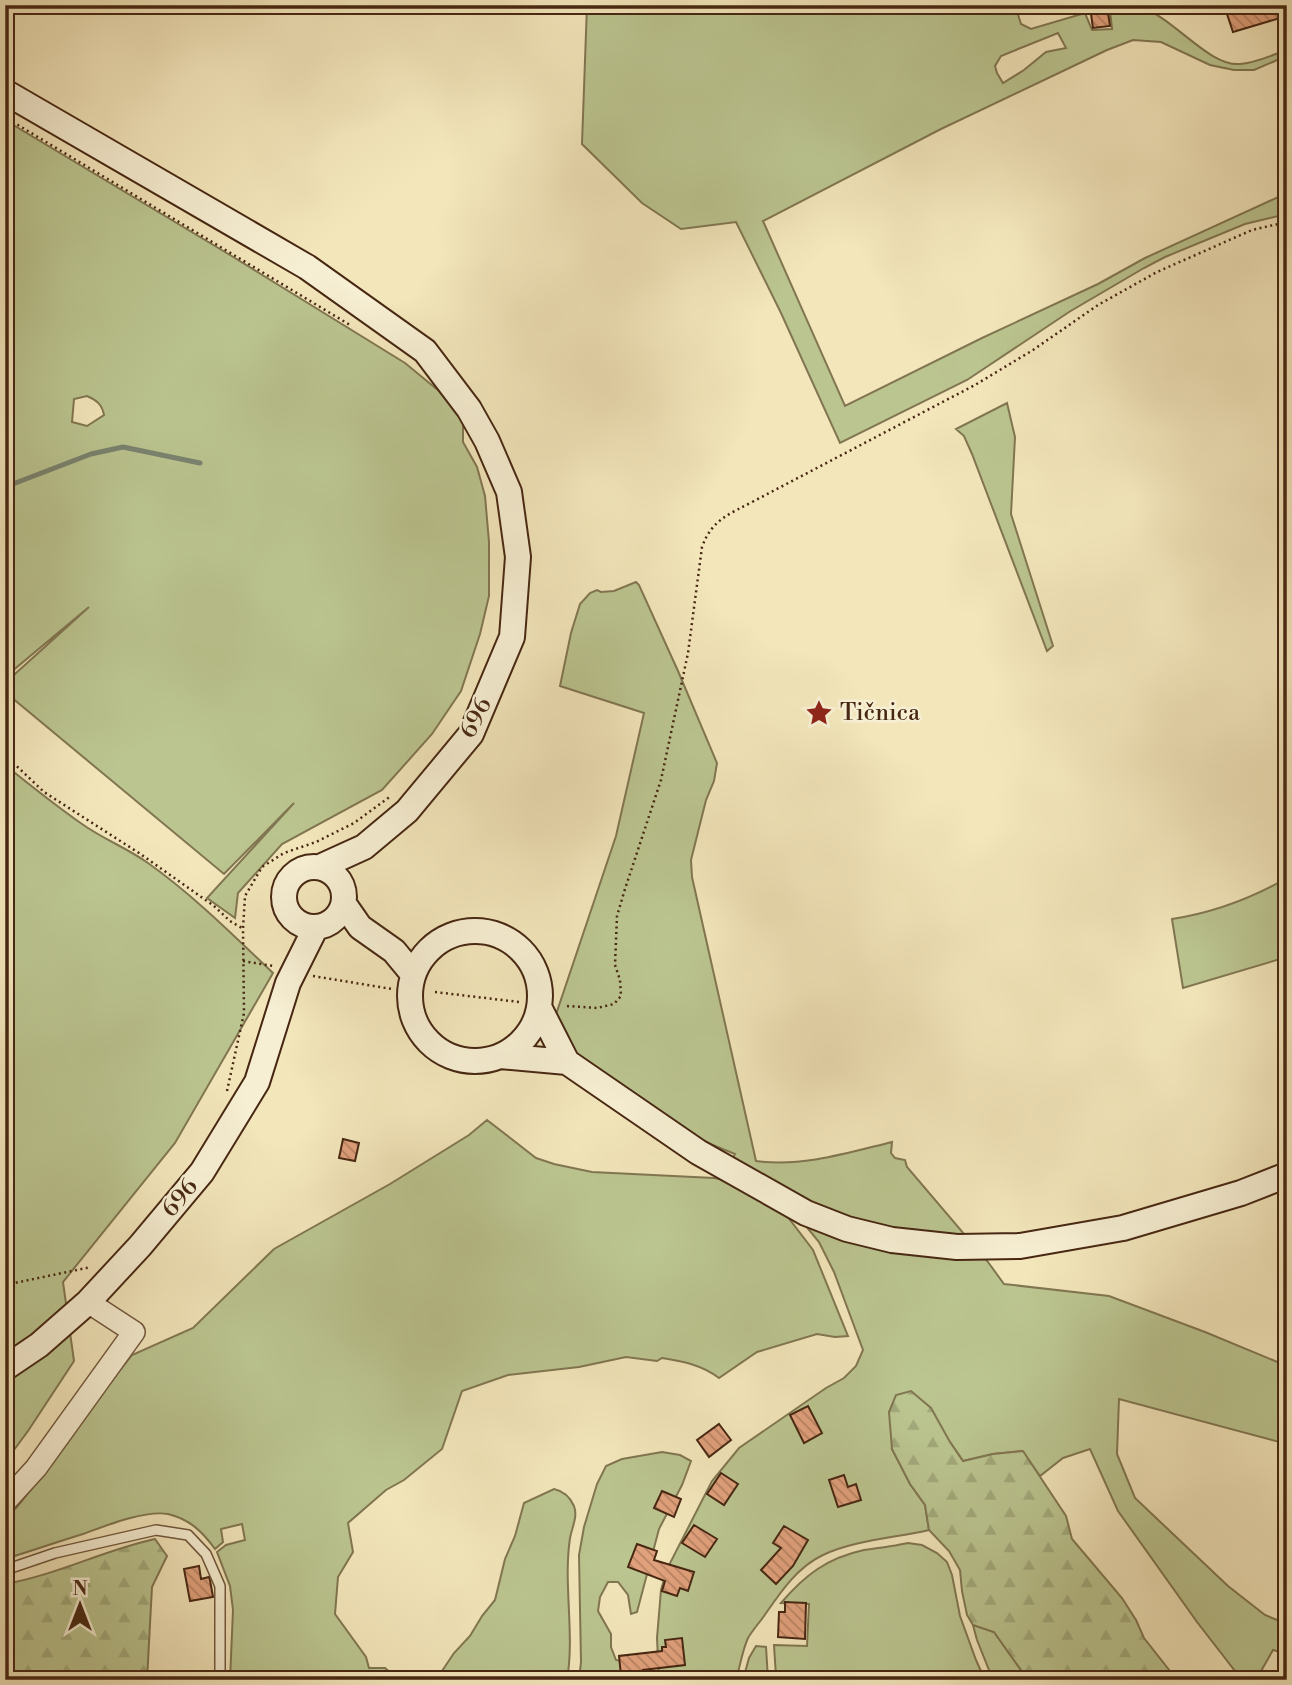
<svg xmlns="http://www.w3.org/2000/svg" width="1292" height="1685" font-family="'Libre Bodoni',serif">
<style>
.green{fill:#bbc590;stroke:#817651;stroke-width:2;fill-rule:evenodd}
.forest{fill:url(#forest-firs);stroke:#817651;stroke-width:2}
.lines{fill:none;stroke-linecap:round;stroke-linejoin:round}
.stream{stroke:#798370;stroke-width:5}
.building{fill:url(#building-back-hatch);stroke:#472712;stroke-width:2}
.service-casing{stroke:#72573c;stroke-width:12}
.tertiary-casing{stroke:#72573c;stroke-width:24}
.secondary-casing{stroke:#472712;stroke-width:28}
.path{stroke:#472712;stroke-width:2.5;stroke-dasharray:2 3.5;stroke-linecap:butt}
.service{stroke:#f7efd3;stroke-width:9}
.tertiary{stroke:#f7efd3;stroke-width:21}
.secondary{stroke:#f7efd3;stroke-width:24}
.labels{text-anchor:middle;dominant-baseline:central;stroke-width:5;stroke-linejoin:round;paint-order:stroke}
.poi-label{font-size:23px;fill:#472712;stroke:#f7efd3;text-anchor:start}
.street-label{font-size:23px;fill:#472712;stroke:#f7efd3}
</style>
<defs>
<pattern id="forest-firs" width="22" height="20" patternUnits="userSpaceOnUse" patternTransform="scale(1.75)"><rect width="22" height="20" fill="#bbc590"/><path d="M5 1l3.5 6h-7zM16 11l3.5 6h-7z" fill="#a2a97b"/></pattern>
<pattern id="building-back-hatch" width="6" height="6" patternUnits="userSpaceOnUse" patternTransform="scale(1.75)"><rect width="6" height="6" fill="#e1a17c"/><path d="M-1 5l2 2M0 0l6 6M5-1l2 2" fill="none" stroke="#b88364"/></pattern>
</defs>
<rect width="100%" height="100%" fill="#f3e6bb"/>
<filter id="stains"><feTurbulence type="fractalNoise" baseFrequency=".00286" numOctaves="4"/><feColorMatrix values="0 0 0 0 .2 0 0 0 0 .09 0 0 0 0 .02 0 0 0 .5 -.17"/></filter>
<radialGradient id="worn" r=".72"><stop offset=".6" stop-color="#630" stop-opacity="0"/><stop offset="1" stop-color="#630" stop-opacity=".3"/></radialGradient>
<path class="green" d="M 587,5 L 1015,5 L 1021,24 L 1031,29 L 1085,13 L 1092,30 L 1112,29 L 1110,10 C 1119,9 1133,5 1142,8 C 1173,17 1209,67 1240,64 C 1256,63 1272,55 1287,50 L 1287,54 L 1275,61 L 1254,70 L 1234,70 L 1210,65 L 1161,42 L 1133,40 L 1107,50 L 941,129 L 763,221 L 845,406 L 982,338 L 1098,284 L 1145,258 L 1287,193 L 1287,214 L 1245,224 L 1165,257 L 1144,268 L 1069,312 L 967,380 L 840,443 L 781,313 L 736,222 L 681,229 L 642,203 L 582,144 ZM 1058,33 L 1066,48 L 1046,52 L 1024,70 L 1003,83 L 997,73 L 995,66 L 1001,56 Z
M 5,120 L 230,255 L 405,363 L 439,391 L 463,419 L 463,442 L 477,467 L 485,496 L 489,542 L 489,596 L 480,634 L 461,691 L 432,734 L 382,790 L 282,844 L 238,893 L 235,918 L 207,898 L 294,803 L 224,874 L 5,692 L 5,683 L 89,607 L 5,677 ZM 87,396 C 96,400 102,404 104,415 L 87,426 L 72,422 L 74,399 Z
M 1007,403 L 1015,437 L 1011,514 L 1053,646 L 1047,651 L 972,454 L 964,436 L 956,429 Z
M 636,582 L 639,585 L 678,671 L 717,763 L 714,781 L 706,800 L 691,860 L 692,877 L 756,1161 C 803,1167 847,1153 892,1142 L 891,1153 L 895,1158 L 905,1160 L 907,1167 L 988,1262 L 1004,1284 L 1109,1296 L 1205,1332 L 1287,1366 L 1287,1444 L 1119,1399 L 1117,1454 L 1135,1498 L 1228,1586 L 1265,1615 L 1287,1624 L 1287,1654 L 1273,1650 L 1256,1680 L 1242,1680 L 1197,1622 L 1118,1511 L 1090,1449 L 1063,1458 L 1040,1476 L 1022,1451 L 993,1454 L 963,1461 L 950,1442 L 892,1449 L 910,1484 L 925,1505 L 929,1530 C 895,1538 855,1540 823,1555 C 797,1567 780,1593 764,1616 C 759,1623 752,1631 748,1638 C 742,1651 740,1667 736,1680 L 659,1680 L 657,1638 L 661,1590 L 667,1569 L 712,1481 L 739,1448 L 826,1388 L 844,1378 L 856,1366 L 863,1350 L 834,1272 L 819,1242 L 792,1209 L 724,1173 L 735,1154 L 617,1106 L 541,1059 L 616,836 L 644,713 L 560,686 L 571,633 L 580,604 L 590,593 L 597,590 L 601,592 L 614,591 Z
M 5,765 C 30,785 56,806 82,824 C 103,839 127,848 148,863 C 193,895 233,935 273,973 L 175,1143 L 63,1282 L 74,1361 L 28,1431 L 5,1462 Z
M 1287,878 L 1287,884 L 1279,897 L 1287,901 L 1287,957 L 1183,988 L 1172,919 C 1211,913 1252,898 1287,878 Z
M 487,1120 L 536,1158 L 554,1164 L 592,1172 L 714,1178 L 739,1183 L 784,1212 L 813,1250 L 848,1336 L 835,1337 L 817,1334 L 757,1352 L 719,1378 C 702,1365 682,1361 662,1358 L 657,1361 L 626,1357 L 579,1367 L 508,1375 L 462,1391 L 442,1449 L 404,1480 L 386,1490 L 348,1523 L 353,1552 L 338,1577 L 335,1614 L 366,1657 L 369,1668 L 385,1668 L 391,1673 L 392,1680 L 230,1680 L 233,1610 L 230,1586 L 217,1552 L 226,1545 L 245,1540 L 242,1524 L 221,1529 L 223,1542 L 215,1549 C 202,1531 189,1519 168,1514 C 145,1510 105,1526 83,1534 C 57,1542 31,1551 5,1559 L 5,1518 L 17,1507 L 59,1454 L 81,1419 L 132,1355 L 193,1328 L 274,1249 L 390,1184 L 469,1135 Z
M 662,1452 L 680,1455 L 691,1461 L 682,1485 L 659,1529 L 637,1612 L 631,1614 L 628,1595 L 618,1582 L 608,1582 L 600,1597 L 598,1611 L 611,1634 L 611,1647 L 616,1660 L 625,1662 L 627,1680 L 579,1680 L 581,1662 L 579,1555 L 584,1527 L 597,1484 L 606,1466 L 622,1459 Z
M 554,1489 C 563,1491 570,1497 574,1506 C 578,1517 572,1527 570,1538 C 563,1585 575,1633 567,1680 L 436,1680 L 454,1653 L 470,1636 L 482,1616 L 495,1600 L 505,1559 L 515,1536 L 524,1503 Z
M 908,1543 L 922,1545 L 937,1553 L 947,1562 L 952,1575 L 960,1616 L 976,1660 L 985,1680 L 900,1680 L 893,1674 L 862,1680 L 743,1680 L 749,1658 L 756,1646 L 766,1647 L 768,1679 L 776,1677 L 774,1645 L 807,1646 L 809,1604 L 781,1603 C 805,1575 827,1558 864,1550 C 879,1548 894,1546 908,1543 Z
M 973,1625 L 994,1632 L 1028,1680 L 993,1680 L 977,1640 Z"/>
<path class="forest" d="M 911,1391 L 931,1408 L 950,1442 L 963,1461 L 993,1454 L 1023,1451 L 1066,1516 L 1072,1539 L 1122,1598 L 1136,1620 L 1144,1638 L 1177,1680 L 1028,1680 L 994,1632 L 973,1625 L 967,1615 L 962,1591 L 960,1570 L 949,1551 L 929,1530 L 925,1505 L 910,1484 L 892,1449 L 889,1412 L 896,1395 Z
M 155,1539 L 167,1556 L 152,1587 L 147,1680 L 5,1680 L 5,1584 C 57,1575 104,1550 155,1539 Z"/>
<g class="lines">
<path class="stream" d="M 5,487 L 91,454 L 123,447 L 200,463"/>
</g>
<path class="building" d="M 1233,5 L 1276,5 L 1280,18 L 1233,32 L 1225,8 Z
M 1108,12 L 1110,26 L 1093,28 L 1091,14 Z
M 343,1139 L 359,1143 L 355,1161 L 339,1158 Z
M 808,1406 L 822,1433 L 804,1443 L 790,1415 Z
M 719,1424 L 731,1440 L 709,1457 L 697,1440 Z
M 721,1473 L 738,1484 L 724,1505 L 707,1494 Z
M 844,1475 L 848,1487 L 856,1484 L 861,1500 L 838,1507 L 829,1480 Z
M 662,1491 L 681,1499 L 674,1517 L 654,1508 Z
M 694,1525 L 717,1539 L 705,1557 L 682,1543 Z
M 784,1526 L 808,1540 L 793,1566 L 776,1584 L 761,1570 L 781,1548 L 773,1543 Z
M 637,1544 L 657,1551 L 654,1560 L 694,1572 L 688,1591 L 680,1588 L 677,1596 L 662,1591 L 665,1581 L 628,1567 Z
M 199,1566 L 201,1579 L 209,1577 L 210,1580 L 213,1597 L 190,1601 L 184,1569 Z
M 785,1602 L 806,1603 L 805,1639 L 778,1637 L 779,1612 L 785,1612 Z
M 682,1638 L 685,1665 L 643,1670 L 643,1672 L 621,1675 L 619,1656 L 662,1651 L 662,1647 L 666,1647 L 665,1640 Z"/>
<g class="lines">
<defs>
<path id="service" d="M 5,1570 L 55,1553 L 156,1530 L 188,1535 L 206,1554 L 220,1586 L 220,1680"/>
<path id="tertiary" d="M 5,1502 L 36,1468 L 134,1332 L 88,1302"/>
<path id="secondary" d="M 5,92 L 307,267 L 425,351 L 469,409 L 487,441 L 509,492 L 518,557 L 512,637 L 471,734 L 407,811 L 364,847 L 320,867
M284 897a30 30 0 1 1 60 0a30 30 0 1 1-60 0Z
M 344,904 L 360,927 L 394,951 L 413,974
M410 996a65 65 0 1 1 130 0a65 65 0 1 1-130 0Z
M 539,1007 L 567,1062
M 500,1056 L 567,1062 L 698,1152 L 806,1213 L 847,1229 L 892,1240 L 957,1247 L 1020,1246 L 1123,1228 L 1241,1193 L 1287,1175
M 5,1368 L 39,1345 L 88,1302 L 140,1246 L 202,1172 L 257,1082 L 288,983 L 316,927"/>
</defs>
<use href="#service" class="service-casing"/>
<use href="#tertiary" class="tertiary-casing"/>
<use href="#secondary" class="secondary-casing"/>
<path class="path" d="M 8,119 L 350,325
M 5,755 L 44,792 L 139,853 L 214,906 L 230,921 L 242,928
M 243,961 L 273,966
M 313,976 L 392,989
M 435,992 L 519,1002
M 567,1006 L 597,1008 L 614,1004 L 621,996 L 620,980 L 615,965 L 617,916 L 625,889 L 661,780 L 688,653 L 702,547 C 712,519 730,514 754,501 L 975,385 L 1033,350 L 1098,305 L 1157,272 L 1252,230 L 1287,222
M 227,1091 L 244,1013 L 243,929 L 245,896 L 262,867 L 284,853 L 316,842 L 354,823 L 391,796
M 5,1285 L 91,1267"/>
<use href="#service" class="service"/>
<use href="#tertiary" class="tertiary"/>
<use href="#secondary" class="secondary"/>
</g>
<defs>
<symbol id="sight-bare" viewBox="-9 -9 18 18"><path d="M0-6L1.8-2.2L6-1.7L2.9 1.2L3.7 5.4L0 3.3L-3.7 5.4L-2.9 1.2L-6-1.7L-1.8-2.2Z" fill="#8f2418" stroke="#f7efd3" stroke-width="2.5" paint-order="stroke"/></symbol>
</defs>
<g fill-rule="evenodd">
<use href="#sight-bare" x="800" y="694" width="38" height="38"/>
</g>
<g class="labels">
<g class="poi-label">
<text x="840" y="713">Tičnica</text>
</g>
<g class="street-label">
<text transform="translate(476 718) rotate(-63)">696</text>
<text transform="translate(180 1198) rotate(-50)">696</text>
</g>
</g>
<rect width="1292" height="1685" fill="none" stroke="#f3e6bb" stroke-width="28"/>
<rect x="7" y="7" width="1278" height="1671" fill="none" stroke="#472712" stroke-width="3.5"/>
<rect x="14" y="14" width="1264" height="1657" fill="none" stroke="#472712" stroke-width="2"/>
<g transform="translate(80 1605)" stroke="#f7efd3" stroke-width="5" paint-order="stroke">
<path d="M0-5L12 26L0 18L-12 26Z" fill="#472712"/>
<text y="-10" font-size="19" font-weight="bold" text-anchor="middle" fill="#472712">N</text>
</g>
<rect width="100%" height="100%" filter="url(#stains)"/>
<rect width="100%" height="100%" fill="url(#worn)"/>
</svg>
